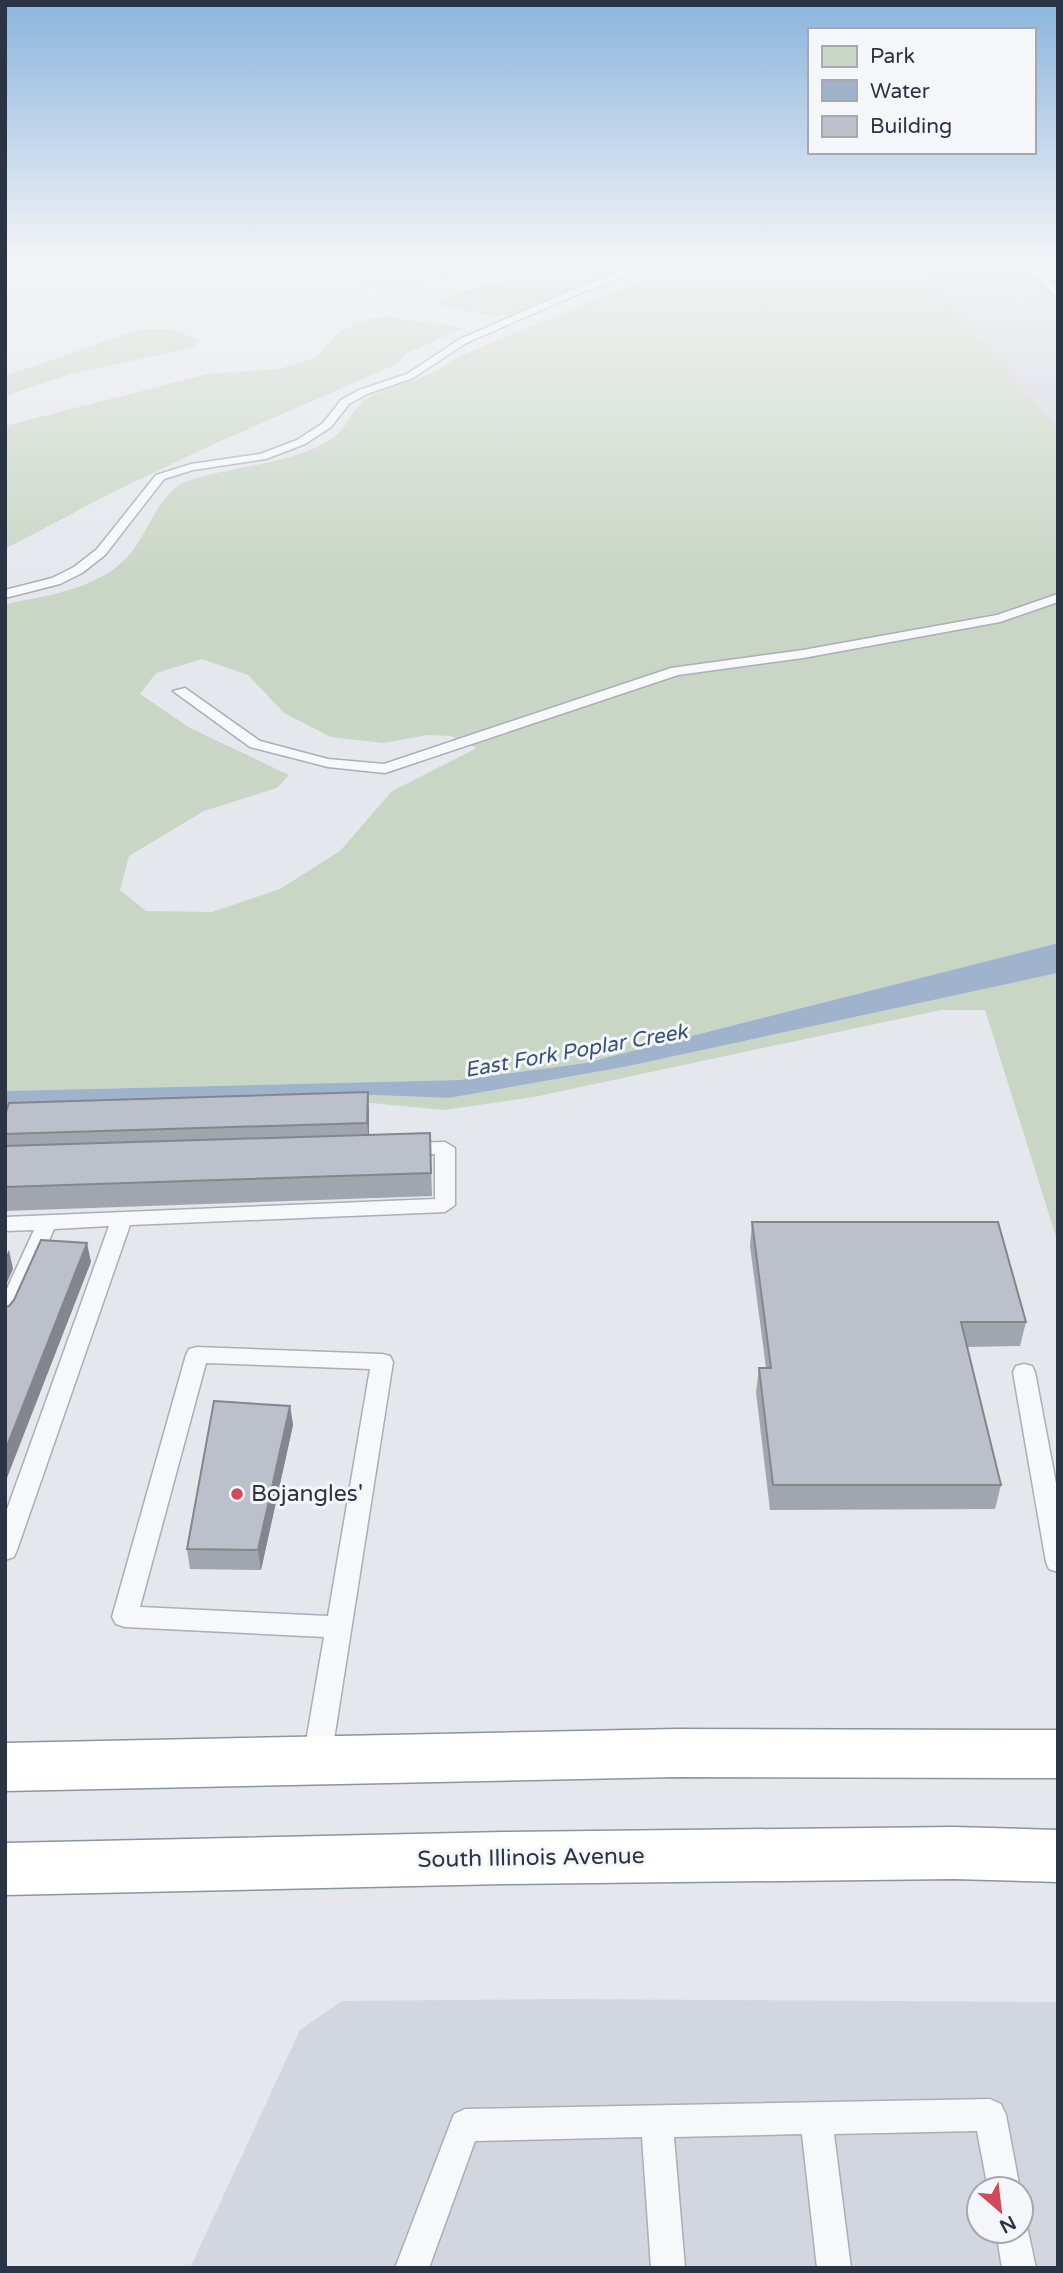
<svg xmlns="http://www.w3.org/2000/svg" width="1063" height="2273" font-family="'Varela Round',sans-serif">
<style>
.built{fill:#d2d6de;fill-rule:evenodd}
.green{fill:#c9d6c5;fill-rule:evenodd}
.water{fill:#9fb4cc}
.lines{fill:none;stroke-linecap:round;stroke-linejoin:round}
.service-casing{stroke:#a9aeb7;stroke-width:3}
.trunk-casing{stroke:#8b94a3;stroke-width:3}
.service{fill:#f7f8fa;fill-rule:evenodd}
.trunk{fill:#fff;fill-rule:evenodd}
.wall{fill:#a1a5ae}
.shaded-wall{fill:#83868d}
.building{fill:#bbc0ca;stroke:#83868d;stroke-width:2}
.poi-dot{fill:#d1495b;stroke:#f4f6f9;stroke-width:2.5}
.labels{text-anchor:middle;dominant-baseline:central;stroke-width:6;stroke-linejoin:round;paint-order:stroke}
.water-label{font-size:21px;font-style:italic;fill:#34527a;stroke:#f4f6f9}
.near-poi-label{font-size:23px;fill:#2b3445;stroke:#f4f6f9;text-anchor:start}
.near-street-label{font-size:23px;fill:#2b3445;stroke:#f4f6f9}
</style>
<rect width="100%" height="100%" fill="#e4e7ec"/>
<path class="built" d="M 937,259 L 1058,259 L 1058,429 L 922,271 Z
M 557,1999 L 1058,2002 L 1058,2268 L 190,2268 L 300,2030 L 342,2001 ZM 979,2189 L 1021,2189 L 1021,2231 L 979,2231 Z"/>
<path class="green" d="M 372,259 L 500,259 C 468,270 383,309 355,280 L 375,267 Z
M 566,259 L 660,259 L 510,315 L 489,315 L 437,305 L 454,293 L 511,279 Z
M 693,259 L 937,259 L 922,271 L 1058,429 L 1058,943 L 585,1063 L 459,1080 L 5,1091 L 5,604 C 52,595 113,587 139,541 C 153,519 161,495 184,482 C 232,465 290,466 333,438 C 348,427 353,407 368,398 C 398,381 427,382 455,358 ZM 202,659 L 248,675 L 284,713 L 331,737 L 384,743 L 428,735 L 451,736 L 477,748 L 392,791 L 340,851 L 280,889 L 212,912 L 146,911 L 120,890 L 129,856 L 204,811 L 277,788 L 289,775 L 190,728 L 140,694 L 156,673 Z
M 381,316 L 464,328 L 407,353 L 397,364 L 216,443 L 109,494 L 5,549 L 5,426 L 208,374 L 279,369 L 317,357 L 337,334 L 356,323 Z
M 141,329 L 171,329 L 201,341 L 191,348 L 71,374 L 5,396 L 5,376 Z
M 1058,973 L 1058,1243 L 985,1010 L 941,1010 L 534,1097 L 444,1110 L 361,1102 L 5,1116 L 5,1111 L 347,1094 L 449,1098 L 624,1067 Z"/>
<path class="water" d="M 1058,943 L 1058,973 L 624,1067 L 449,1098 L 347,1094 L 5,1111 L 5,1091 L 459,1080 L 585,1063 Z"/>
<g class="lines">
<defs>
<path id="service" d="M 657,259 L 669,259 L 583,292 L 466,343 L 413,378 L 367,394 L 349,404 L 331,427 L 305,444 L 266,459 L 193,470 L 164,479 L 105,555 L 82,573 L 60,584 L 5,598 L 5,590 L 52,578 L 74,567 L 97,549 L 156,475 L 191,464 L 260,454 L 297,440 L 323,423 L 341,400 L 359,390 L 407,374 L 460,339 L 577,288 Z
M 1018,259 L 1027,259 L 1058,290 L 1058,298 Z
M 1058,594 L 1058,602 L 1000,622 L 803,658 L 678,675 L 385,773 L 328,767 L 250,747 L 173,691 L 185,688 L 260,741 L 328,759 L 384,764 L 671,668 L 803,650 L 997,615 Z
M 445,1142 L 455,1148 L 455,1205 L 445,1212 L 130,1225 L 17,1550 L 14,1557 L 5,1560 L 5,1515 L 109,1226 L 54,1229 L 16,1318 L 13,1323 L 5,1325 L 5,1293 L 34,1230 L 5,1231 L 5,1217 L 435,1199 L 435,1154 L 405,1155 L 395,1149 L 405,1143 Z
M 197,1347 L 382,1354 L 390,1356 L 393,1362 L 331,1759 L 327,1767 L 317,1771 L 307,1767 L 303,1759 L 324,1637 L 125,1627 L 116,1624 L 112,1617 L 186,1355 L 189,1349 ZM 206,1363 L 370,1369 L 328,1616 L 140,1607 Z
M 1024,1364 L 1032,1366 L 1035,1372 L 1058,1494 L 1058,1572 L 1049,1569 L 1046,1562 L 1013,1372 L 1016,1366 Z
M 990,2099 L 1001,2104 L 1006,2115 L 1020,2189 L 988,2189 L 977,2131 L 834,2134 L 851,2268 L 817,2268 L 802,2134 L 674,2137 L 685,2268 L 651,2268 L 642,2137 L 475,2141 L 429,2268 L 395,2268 L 454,2114 L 465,2109 Z
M 1021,2218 L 1028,2231 L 1036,2268 L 1002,2268 L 996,2231 L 1021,2231 Z"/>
<path id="trunk" d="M 676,1729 L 1058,1730 L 1058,1778 L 676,1777 L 5,1791 L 5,1743 Z
M 953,1827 L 1058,1830 L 1058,1882 L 953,1879 L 504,1884 L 5,1895 L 5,1843 L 504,1832 Z"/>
</defs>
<use href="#service" class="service-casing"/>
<use href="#trunk" class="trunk-casing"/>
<use href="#service" class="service"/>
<use href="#trunk" class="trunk"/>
</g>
<path class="wall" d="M 369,1110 L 369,1135 L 430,1133 L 432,1196 L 5,1211 L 5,1115 Z
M 752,1222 L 1026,1322 L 1020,1346 L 967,1347 L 1001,1485 L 995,1509 L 770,1510 L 756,1392 L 759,1368 L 766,1368 L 750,1246 Z
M 290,1406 L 293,1425 L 261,1570 L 190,1569 L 187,1549 Z"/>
<path class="shaded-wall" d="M 368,1092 L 369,1110 L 369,1142 L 367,1123 Z
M 87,1243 L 91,1262 L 5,1483 L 5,1451 Z
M 9,1250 L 13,1269 L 5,1287 L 5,1258 Z
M 290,1406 L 293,1425 L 261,1570 L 258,1550 Z"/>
<path class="building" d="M 368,1092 L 367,1123 L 5,1134 L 5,1115 L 9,1103 Z
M 430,1133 L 431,1173 L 5,1187 L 5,1146 Z
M 752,1222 L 998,1222 L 1026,1322 L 961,1322 L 1001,1485 L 773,1485 L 759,1368 L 771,1368 Z
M 41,1240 L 87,1243 L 5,1451 L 5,1307 L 9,1306 L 14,1300 Z
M 214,1401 L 290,1406 L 258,1550 L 187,1549 Z"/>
<linearGradient id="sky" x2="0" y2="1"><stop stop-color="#8bb4dd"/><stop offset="0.45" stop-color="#f3f4f6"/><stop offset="1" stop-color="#f3f4f6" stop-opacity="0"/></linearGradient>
<rect width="1063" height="577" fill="url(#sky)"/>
<circle class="poi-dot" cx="237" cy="1494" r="7"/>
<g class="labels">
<g class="water-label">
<text transform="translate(576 1051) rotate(-10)">East Fork Poplar Creek</text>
</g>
<g class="near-poi-label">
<text x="251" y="1494">Bojangles'</text>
</g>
<g class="near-street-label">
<text transform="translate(531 1858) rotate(-1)">South Illinois Avenue</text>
</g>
</g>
<rect width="1063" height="2273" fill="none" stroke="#2b3445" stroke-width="14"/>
<rect x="808" y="28" width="228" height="126" fill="#f4f6f9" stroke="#a4a8b1" stroke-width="2"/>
<rect x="822" y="46" width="35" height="21" fill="#c9d6c5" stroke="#a4a8b1" stroke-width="2"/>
<text x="870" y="63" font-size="21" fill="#2b3445">Park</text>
<rect x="822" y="80" width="35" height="21" fill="#9fb4cc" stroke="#a4a8b1" stroke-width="2"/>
<text x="870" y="98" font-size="21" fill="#2b3445">Water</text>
<rect x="822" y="116" width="35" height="21" fill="#bbc0ca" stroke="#a4a8b1" stroke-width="2"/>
<text x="870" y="133" font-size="21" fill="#2b3445">Building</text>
<g transform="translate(1000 2210) rotate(152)"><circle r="33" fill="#f4f6f9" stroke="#a4a8b1" stroke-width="2"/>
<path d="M0-5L12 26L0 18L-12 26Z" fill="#d1495b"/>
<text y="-10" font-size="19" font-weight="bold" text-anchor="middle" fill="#2b3445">N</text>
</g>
</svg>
